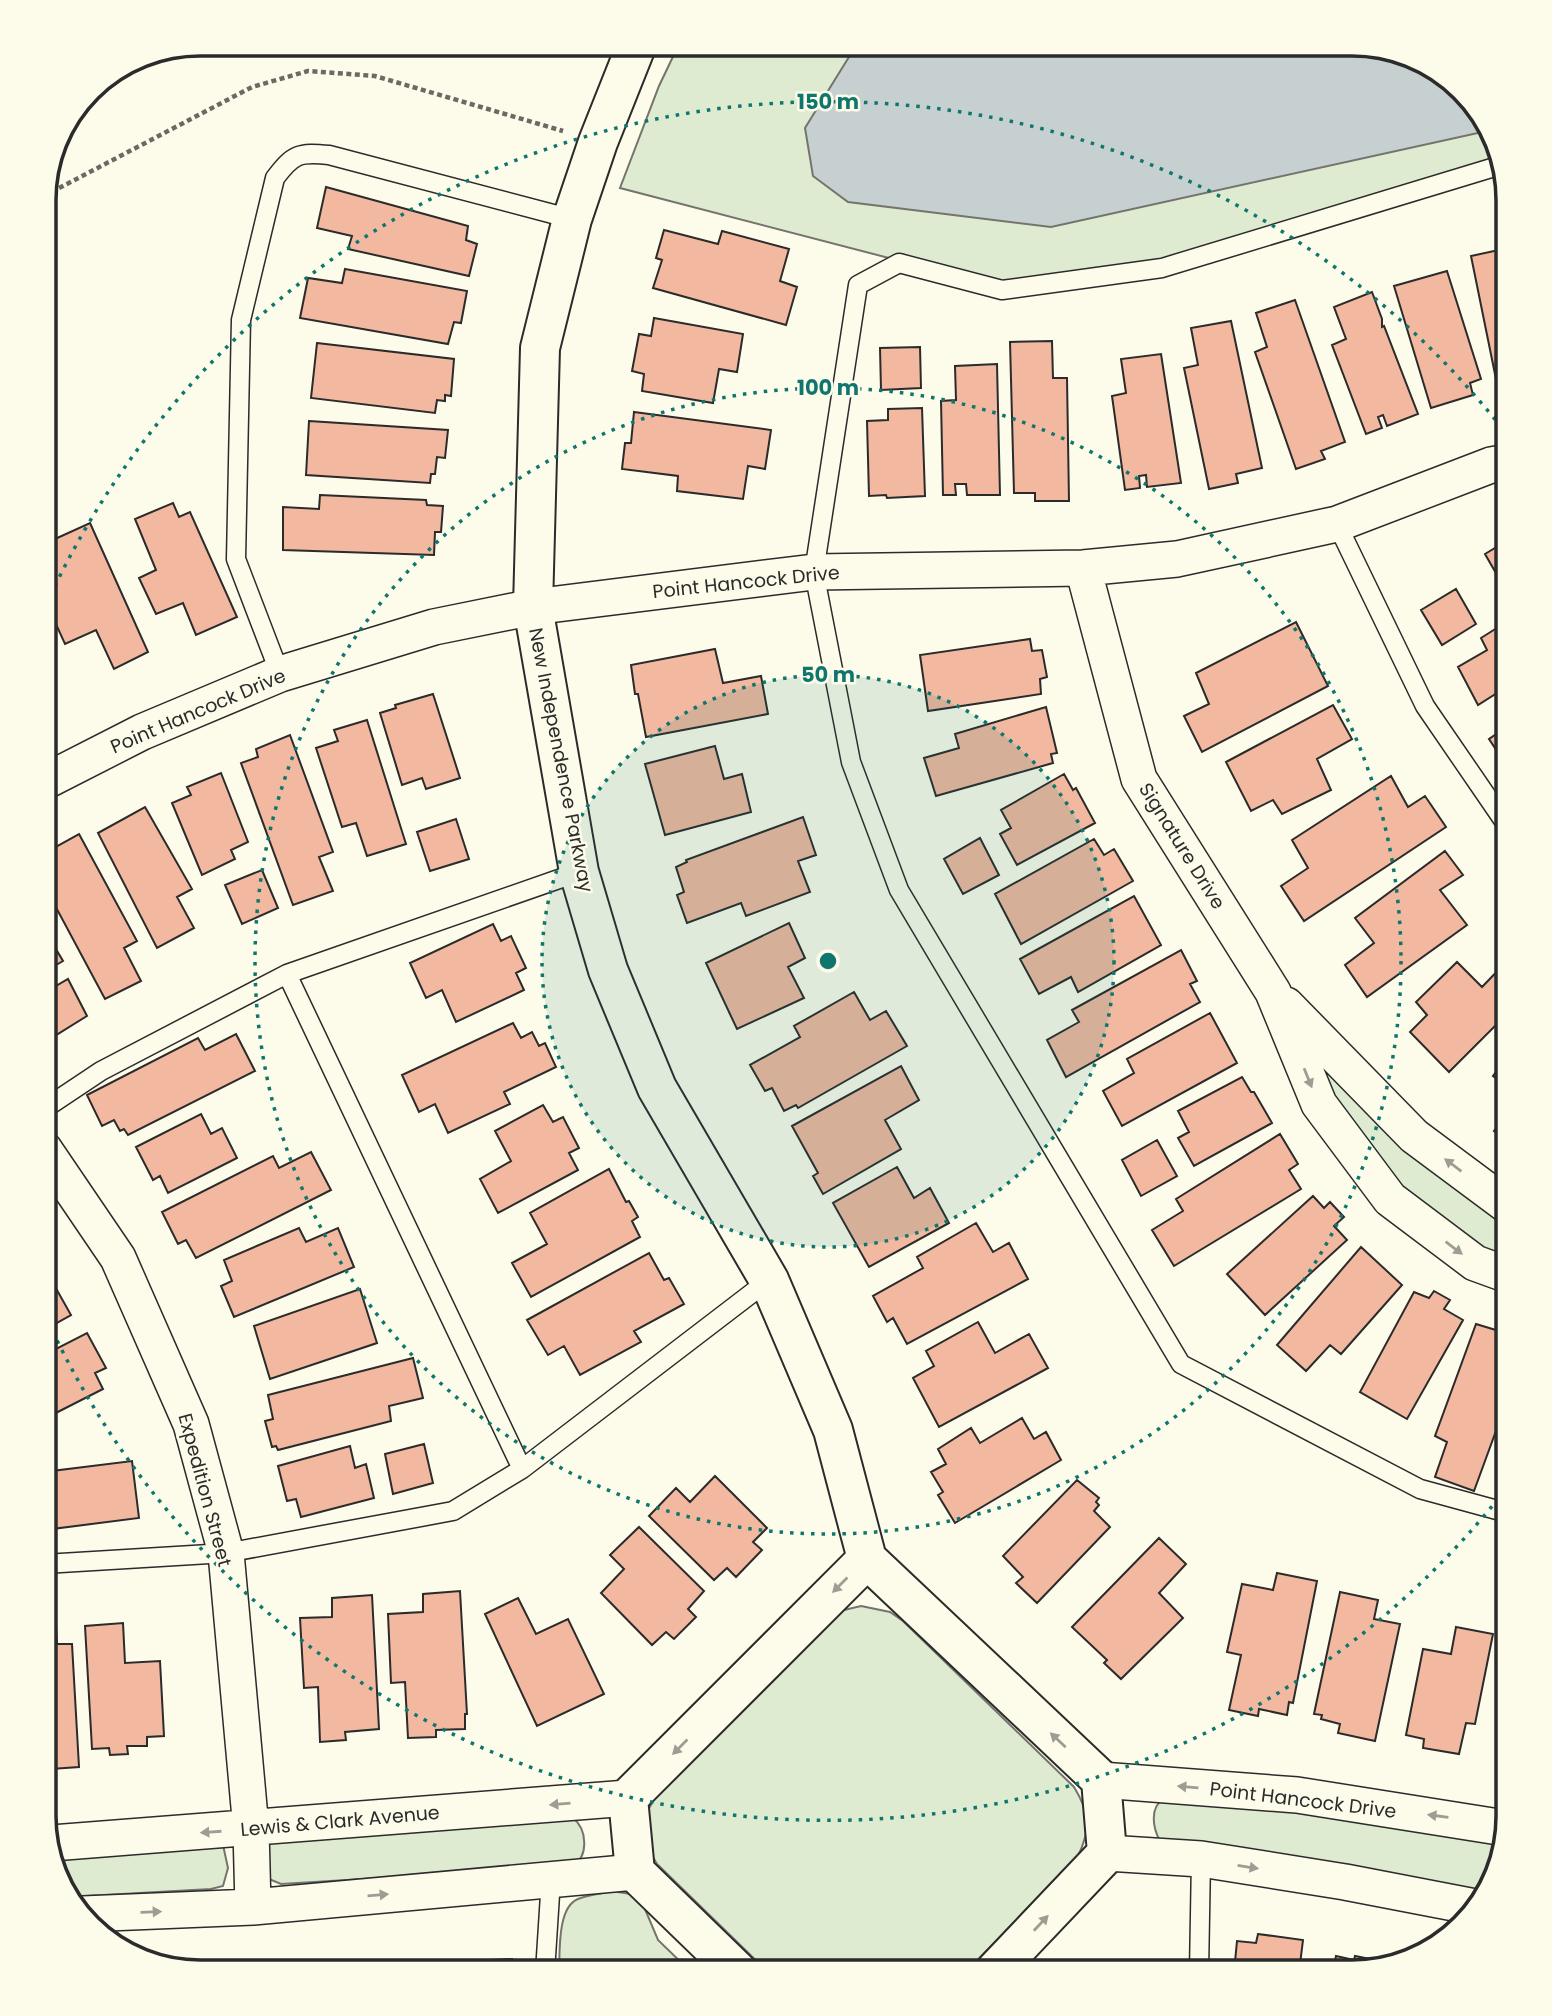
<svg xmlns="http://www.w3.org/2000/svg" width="1552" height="2016" font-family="Poppins,sans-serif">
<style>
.green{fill:#deebd1;stroke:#74746e;stroke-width:2}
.water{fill:#c7d0d0;stroke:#74746e;stroke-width:2}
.building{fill:#f2b8a0;stroke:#2b2b2b;stroke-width:2}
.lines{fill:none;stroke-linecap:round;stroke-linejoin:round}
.service-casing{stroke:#2b2b2b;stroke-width:21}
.minor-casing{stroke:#2b2b2b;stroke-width:38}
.tertiary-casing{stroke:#2b2b2b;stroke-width:42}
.path{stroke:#6a6964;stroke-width:4.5;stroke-dasharray:5 3.5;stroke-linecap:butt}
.service{stroke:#fdfbea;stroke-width:18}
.minor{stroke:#fdfbea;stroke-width:35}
.tertiary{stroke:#fdfbea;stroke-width:38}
.oneway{fill:#9e9d94}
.ring{fill:none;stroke:#0f766e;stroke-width:3.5;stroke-dasharray:3.5 7}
.labels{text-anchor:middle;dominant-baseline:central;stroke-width:5;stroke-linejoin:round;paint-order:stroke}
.street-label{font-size:19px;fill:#2b2b2b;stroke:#fdfbea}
.rim{fill:none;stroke:#2b2b2b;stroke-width:3.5}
.centre{fill:#0f766e;stroke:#fdfbea;stroke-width:3.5}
.ring-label{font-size:21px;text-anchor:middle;font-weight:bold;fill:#0f766e;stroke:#fdfbea;stroke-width:5;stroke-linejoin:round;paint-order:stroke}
</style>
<rect width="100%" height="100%" fill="#fdfbea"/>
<path class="green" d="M 679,44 L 1362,44 L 1430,65 L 1482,114 L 1497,163 L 1153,262 L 1007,282 L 935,270 L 620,188 L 659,86 Z
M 1317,1060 L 1508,1214 L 1508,1262 L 1497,1257 L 1410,1197 L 1345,1117 Z
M 861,1606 L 890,1612 L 903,1621 L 1074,1787 C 1090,1813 1091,1829 1078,1856 L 966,1972 L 768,1972 L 657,1864 L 647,1847 L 648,1810 L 656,1796 L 829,1620 L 844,1610 Z
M 1164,1798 L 1208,1798 L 1501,1844 L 1487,1894 L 1347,1866 L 1160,1841 C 1153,1828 1149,1808 1164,1798 Z
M 573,1818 C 587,1829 589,1856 573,1866 L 281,1884 L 269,1879 L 266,1840 Z
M 223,1845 L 228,1868 L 223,1886 L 211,1889 L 68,1897 L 53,1847 Z
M 611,1891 L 631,1894 L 642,1902 L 658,1940 L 691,1972 L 559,1972 C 560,1953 557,1907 578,1899 C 588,1895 601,1894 611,1891 Z"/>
<path class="water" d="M 857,44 L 1362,44 L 1430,65 L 1482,114 L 1487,131 L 1051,227 L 848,202 L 813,176 L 805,128 Z"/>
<path class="building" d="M 326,187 L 468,226 L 466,240 L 477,244 L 469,276 L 348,249 L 352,236 L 317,228 Z
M 664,230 L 718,244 L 722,231 L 789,249 L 780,281 L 797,287 L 786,325 L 653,288 L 662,260 L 656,258 Z
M 1508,248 L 1508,382 L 1497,384 L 1471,256 Z
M 345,269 L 467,291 L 461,323 L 454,322 L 448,344 L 300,318 L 308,278 L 342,283 Z
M 1447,271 L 1481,379 L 1470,383 L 1473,395 L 1431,408 L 1394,286 Z
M 1372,292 L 1382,319 L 1382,327 L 1384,326 L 1418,414 L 1387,426 L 1383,415 L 1378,417 L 1382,428 L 1366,434 L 1332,345 L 1346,339 L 1334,307 Z
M 1295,300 L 1345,442 L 1321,451 L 1325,459 L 1296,469 L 1255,352 L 1267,347 L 1256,313 Z
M 654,318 L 743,334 L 737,372 L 719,369 L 713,403 L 642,391 L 644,374 L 632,371 L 639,334 L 651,336 Z
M 1231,321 L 1262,468 L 1236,474 L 1238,483 L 1209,489 L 1184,368 L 1198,365 L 1191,328 Z
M 1052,341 L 1053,378 L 1067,378 L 1069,501 L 1035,501 L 1035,493 L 1014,493 L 1010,342 Z
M 317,343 L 454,359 L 451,396 L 445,395 L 445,401 L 437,400 L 435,413 L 311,398 Z
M 920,347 L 921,388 L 881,390 L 880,348 Z
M 1161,354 L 1181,483 L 1147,487 L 1146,475 L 1139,476 L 1140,488 L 1125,490 L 1112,396 L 1126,393 L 1121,359 Z
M 997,364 L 1000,495 L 967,495 L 966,484 L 955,484 L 956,495 L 943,495 L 941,401 L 956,400 L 955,366 Z
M 922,408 L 925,496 L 887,498 L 886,495 L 869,496 L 867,421 L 888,420 L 888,409 Z
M 634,412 L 771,430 L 765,469 L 748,466 L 743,499 L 677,491 L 678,476 L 622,469 L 625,443 L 631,443 Z
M 309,421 L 448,430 L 445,458 L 437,457 L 435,474 L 431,474 L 430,483 L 306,475 Z
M 320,495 L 426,500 L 427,505 L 443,506 L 441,532 L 435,532 L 434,555 L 283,550 L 283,507 L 319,509 Z
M 173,503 L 179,517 L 190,512 L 237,617 L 196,635 L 183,603 L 156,614 L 139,578 L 156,570 L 135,519 Z
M 90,523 L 148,652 L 114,669 L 96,630 L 65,644 L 44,598 L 44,544 Z
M 1508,540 L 1508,594 L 1485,554 Z
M 1456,589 L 1476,624 L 1442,645 L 1421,610 Z
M 1508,621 L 1508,686 L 1478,705 L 1458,667 L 1487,650 L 1481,638 Z
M 1296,622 L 1328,686 L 1202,752 L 1184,716 L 1209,704 L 1196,673 Z
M 44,638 L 55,660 L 44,666 Z
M 1030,639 L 1032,651 L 1042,650 L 1047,677 L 1040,679 L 1041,694 L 928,711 L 920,655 Z
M 715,649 L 723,683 L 761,676 L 768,714 L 646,737 L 638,694 L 635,694 L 631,665 Z
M 433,694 L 460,778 L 426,789 L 422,778 L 402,785 L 380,713 L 396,708 L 395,705 Z
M 1333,705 L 1352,739 L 1317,759 L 1331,790 L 1282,814 L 1273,800 L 1251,811 L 1226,762 Z
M 1046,707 L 1057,753 L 1051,754 L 1053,763 L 936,796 L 924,758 L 959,748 L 955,734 Z
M 367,720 L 406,844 L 367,856 L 356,823 L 342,827 L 316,748 L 338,741 L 334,730 Z
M 1508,726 L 1508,768 L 1489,739 Z
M 290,735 L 333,852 L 319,857 L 333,891 L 293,905 L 241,763 L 258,757 L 256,749 Z
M 715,746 L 724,779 L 742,774 L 751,812 L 665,835 L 645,764 Z
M 221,773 L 248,842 L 231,850 L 235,859 L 202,875 L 172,803 L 191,795 L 187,787 Z
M 1064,774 L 1073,790 L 1076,788 L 1095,823 L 1017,865 L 1000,834 L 1011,828 L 1001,810 Z
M 1391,776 L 1408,807 L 1425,796 L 1446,827 L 1304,921 L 1281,886 L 1308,868 L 1292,840 Z
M 145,807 L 192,889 L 177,897 L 194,928 L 157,948 L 98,833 Z
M 803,817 L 816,855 L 798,861 L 810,892 L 746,916 L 741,903 L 687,923 L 677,895 L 684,892 L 676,867 L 687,862 L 686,860 Z
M 456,819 L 469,859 L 430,871 L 417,832 Z
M 79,834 L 137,941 L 124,948 L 141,981 L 105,999 L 44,885 L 44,860 L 53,855 L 50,850 Z
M 980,838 L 999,875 L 963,894 L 944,859 Z
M 1094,839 L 1104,855 L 1114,849 L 1133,881 L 1021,944 L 995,894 Z
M 1445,851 L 1463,875 L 1440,890 L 1467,925 L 1367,997 L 1345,965 L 1374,943 L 1355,918 Z
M 262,870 L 278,908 L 242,924 L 225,885 Z
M 1134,896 L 1161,945 L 1078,992 L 1071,977 L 1039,994 L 1020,959 Z
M 789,923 L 805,958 L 788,967 L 804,998 L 737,1029 L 706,963 Z
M 493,924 L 501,941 L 511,936 L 526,968 L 516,973 L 524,990 L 456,1022 L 442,990 L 426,998 L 410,963 Z
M 44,929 L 63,961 L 44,972 Z
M 1181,950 L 1197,981 L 1190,984 L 1200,1002 L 1066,1077 L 1047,1040 L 1079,1022 L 1072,1010 Z
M 1508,960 L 1508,1013 L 1449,1072 L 1410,1032 L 1427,1015 L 1416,1002 L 1457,962 L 1482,987 Z
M 68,979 L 87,1016 L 53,1037 L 44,1020 L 44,993 Z
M 854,992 L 870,1020 L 886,1011 L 907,1046 L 798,1108 L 796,1105 L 784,1111 L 772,1088 L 765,1091 L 750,1065 L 800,1037 L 794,1026 Z
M 1210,1013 L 1237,1063 L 1122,1126 L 1103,1091 L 1134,1073 L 1127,1059 Z
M 513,1023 L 521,1038 L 532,1032 L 539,1046 L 545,1043 L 556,1067 L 504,1092 L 510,1104 L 448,1133 L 435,1104 L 419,1112 L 402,1075 Z
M 236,1034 L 255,1071 L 128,1135 L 124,1129 L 120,1131 L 114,1120 L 102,1126 L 87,1095 L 198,1038 L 205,1050 Z
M 1508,1055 L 1508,1087 L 1493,1076 Z
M 901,1066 L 919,1100 L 885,1120 L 901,1149 L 823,1194 L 813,1176 L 818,1173 L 792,1126 Z
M 1242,1077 L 1251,1092 L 1254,1092 L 1272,1123 L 1194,1166 L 1178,1138 L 1189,1132 L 1178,1111 Z
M 543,1105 L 553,1122 L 563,1117 L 579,1148 L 569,1153 L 578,1170 L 498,1213 L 480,1179 L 511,1161 L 495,1131 Z
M 1508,1112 L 1508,1141 L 1494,1131 Z
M 201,1114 L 211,1134 L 222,1128 L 237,1158 L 168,1193 L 160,1176 L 153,1180 L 136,1147 Z
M 1280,1134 L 1298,1164 L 1289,1170 L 1301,1189 L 1174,1266 L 1152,1230 L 1183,1211 L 1176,1199 Z
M 1157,1140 L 1177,1176 L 1141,1196 L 1122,1160 Z
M 311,1152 L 331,1190 L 196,1258 L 186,1240 L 178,1244 L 162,1212 L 273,1156 L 279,1168 Z
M 897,1167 L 914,1198 L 930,1188 L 949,1223 L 869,1267 L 833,1203 Z
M 609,1169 L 626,1202 L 629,1201 L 638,1217 L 632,1221 L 640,1237 L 531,1297 L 512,1263 L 547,1244 L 530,1213 Z
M 1313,1196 L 1324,1208 L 1330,1202 L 1344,1217 L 1334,1226 L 1347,1240 L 1265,1315 L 1227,1274 Z
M 976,1223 L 993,1252 L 1009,1243 L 1028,1279 L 907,1344 L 893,1318 L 887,1322 L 873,1296 L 923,1268 L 917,1257 Z
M 299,1228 L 306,1242 L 338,1228 L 354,1267 L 234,1317 L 221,1286 L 232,1281 L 224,1260 Z
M 1361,1247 L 1402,1285 L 1341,1354 L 1330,1345 L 1306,1371 L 1277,1345 Z
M 649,1253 L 664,1280 L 669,1278 L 684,1304 L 634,1331 L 641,1342 L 580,1375 L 564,1346 L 548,1355 L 527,1320 Z
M 44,1267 L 71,1315 L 44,1330 Z
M 360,1289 L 377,1343 L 270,1379 L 254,1326 Z
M 1434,1291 L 1450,1300 L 1444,1309 L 1463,1320 L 1407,1419 L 1360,1392 L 1414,1292 L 1429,1298 Z
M 978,1322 L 995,1353 L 1029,1334 L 1048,1368 L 939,1427 L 913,1378 L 934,1366 L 926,1351 Z
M 1476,1324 L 1499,1331 L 1496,1339 L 1508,1343 L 1508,1398 L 1474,1491 L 1435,1477 L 1447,1442 L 1435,1436 Z
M 87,1333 L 106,1368 L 95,1373 L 103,1389 L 44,1419 L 44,1355 Z
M 413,1358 L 423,1398 L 389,1406 L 391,1421 L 278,1450 L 276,1446 L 272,1447 L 265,1421 L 273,1419 L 268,1395 Z
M 1022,1418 L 1034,1439 L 1046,1432 L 1061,1460 L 955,1523 L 938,1495 L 943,1492 L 931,1472 L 946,1464 L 938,1449 L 971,1428 L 980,1443 Z
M 424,1444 L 433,1483 L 393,1494 L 385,1454 Z
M 350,1446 L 355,1468 L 366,1464 L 374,1498 L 301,1517 L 296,1499 L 287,1501 L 278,1466 Z
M 132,1461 L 139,1518 L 44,1530 L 44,1472 Z
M 715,1476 L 767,1528 L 753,1542 L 762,1550 L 736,1577 L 727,1568 L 714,1580 L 649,1516 L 676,1488 L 690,1502 Z
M 1077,1480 L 1099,1498 L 1096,1502 L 1099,1505 L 1094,1511 L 1110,1527 L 1037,1603 L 1016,1583 L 1023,1577 L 1003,1556 Z
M 639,1527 L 704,1591 L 688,1609 L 696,1617 L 674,1639 L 666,1632 L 652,1645 L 601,1593 L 624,1569 L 610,1555 Z
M 1159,1538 L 1186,1564 L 1159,1593 L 1183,1618 L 1121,1679 L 1104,1663 L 1107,1660 L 1072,1627 Z
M 1277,1573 L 1317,1581 L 1293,1703 L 1289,1702 L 1287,1715 L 1259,1709 L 1258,1716 L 1229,1710 L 1241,1655 L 1227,1652 L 1242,1584 L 1273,1590 Z
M 460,1591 L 467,1714 L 465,1714 L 465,1729 L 436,1730 L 436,1737 L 408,1738 L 405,1682 L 391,1683 L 388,1614 L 423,1612 L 423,1594 Z
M 1340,1592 L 1378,1600 L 1374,1619 L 1400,1624 L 1375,1741 L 1338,1733 L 1340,1724 L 1321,1719 L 1322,1715 L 1314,1714 Z
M 372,1595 L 379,1729 L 345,1732 L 346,1740 L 320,1742 L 318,1687 L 304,1688 L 300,1618 L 332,1617 L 332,1598 Z
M 518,1598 L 536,1634 L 568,1619 L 604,1694 L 537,1726 L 485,1614 Z
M 44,1608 L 55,1608 L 57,1644 L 72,1644 L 79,1767 L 51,1769 L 50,1758 L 44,1758 Z
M 123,1623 L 125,1663 L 160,1661 L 164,1736 L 147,1737 L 147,1746 L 127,1746 L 128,1754 L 110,1755 L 109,1748 L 92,1749 L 85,1626 Z
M 1456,1627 L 1493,1634 L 1475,1724 L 1466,1723 L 1459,1754 L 1423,1748 L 1424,1739 L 1406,1735 L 1423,1649 L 1451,1654 Z
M 1258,1934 L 1303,1940 L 1299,1972 L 1234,1972 L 1237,1941 L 1256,1943 Z
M 1336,1956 L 1354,1960 L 1355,1956 L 1385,1962 L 1352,1972 L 1333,1972 Z
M 512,1959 L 512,1972 L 473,1972 L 473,1961 Z
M 414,1964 L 414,1972 L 358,1972 L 358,1968 Z"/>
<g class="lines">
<defs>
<path id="service" d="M 1498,166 L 1162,268 L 1002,290 L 899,263 L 858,285 L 814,572 L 851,762 L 899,890 L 1181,1364 L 1420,1489 L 1508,1513
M 1337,524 L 1425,706 L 1508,827
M 280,674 L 236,559 L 241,320 L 275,178 C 293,154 299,152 329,155 L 572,219
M 287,974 L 522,1469
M 44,1109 L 101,1071 L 287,974 L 579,872
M 44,1564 L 226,1553 L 453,1511 L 522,1469 L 769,1280
M 545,1972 L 551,1879
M 1199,1972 L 1201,1859"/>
<path id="minor" d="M 1083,568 L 1139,779 L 1273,992 L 1319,1104 L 1390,1199 L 1475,1263 L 1508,1275
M 44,782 L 142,732 L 280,674 L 434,627 L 533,607 L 814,572 L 1083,568 L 1177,559 L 1337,524 L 1491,465 L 1508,462
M 1286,1005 L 1414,1136 L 1508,1206
M 44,1149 L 118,1258 L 191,1424 L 226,1553 L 251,1829 L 253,1907
M 1101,1780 L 1297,1795 L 1505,1828
M 52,1843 L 628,1798
M 1107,1853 L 1201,1859 L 1345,1882 L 1475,1907
M 83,1914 L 253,1907 L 635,1872"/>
<path id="tertiary" d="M 637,44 L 598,142 L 572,219 L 540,348 L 533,607 L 579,872 L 608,970 L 657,1088 L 769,1280 L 833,1430 L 867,1559
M 738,1972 L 635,1872 L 628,1798 L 867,1559 L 1101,1780 L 1107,1853 L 994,1972"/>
</defs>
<use href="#service" class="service-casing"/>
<use href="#minor" class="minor-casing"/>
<use href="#tertiary" class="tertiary-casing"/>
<path class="path" d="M 44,196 L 252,87 L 308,71 L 375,76 L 563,131"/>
<use href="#service" class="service"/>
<use href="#minor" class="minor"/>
<use href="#tertiary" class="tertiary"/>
</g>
<defs><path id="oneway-solid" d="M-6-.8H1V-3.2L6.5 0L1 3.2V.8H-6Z" transform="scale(1.75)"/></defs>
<g class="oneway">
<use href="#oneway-solid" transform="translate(1308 1078) rotate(68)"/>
<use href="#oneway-solid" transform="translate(1453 1165) rotate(-143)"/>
<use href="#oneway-solid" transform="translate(1454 1248) rotate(37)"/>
<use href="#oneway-solid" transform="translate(840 1585) rotate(135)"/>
<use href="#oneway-solid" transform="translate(1058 1740) rotate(-137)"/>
<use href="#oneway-solid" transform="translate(680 1747) rotate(135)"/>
<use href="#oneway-solid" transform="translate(1188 1787) rotate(-175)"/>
<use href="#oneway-solid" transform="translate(560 1804) rotate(175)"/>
<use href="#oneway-solid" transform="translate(1438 1816) rotate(-172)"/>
<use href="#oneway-solid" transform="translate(211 1832) rotate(176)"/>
<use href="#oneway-solid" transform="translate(1248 1867) rotate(9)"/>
<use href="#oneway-solid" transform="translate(378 1895) rotate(-5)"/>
<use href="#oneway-solid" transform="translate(151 1912) rotate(-2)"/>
<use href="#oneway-solid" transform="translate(1041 1923) rotate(-47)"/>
</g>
<circle cx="828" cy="961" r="286" fill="#0f766e" fill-opacity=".12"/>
<g class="ring">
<circle cx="828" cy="961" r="286"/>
<circle cx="828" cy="961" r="573"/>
<path d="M1505 1490A859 859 0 0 1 46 1317M46 605A859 859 0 0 1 1505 432"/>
</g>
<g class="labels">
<g class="street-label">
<text transform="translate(746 582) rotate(-6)">Point Hancock Drive</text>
<text transform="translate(198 711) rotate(-23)">Point Hancock Drive</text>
<text transform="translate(561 760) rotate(79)">New Independence Parkway</text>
<text transform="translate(1182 846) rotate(58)">Signature Drive</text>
<text transform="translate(205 1490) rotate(75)">Expedition Street</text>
<text transform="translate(1303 1800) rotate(7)">Point Hancock Drive</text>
<text transform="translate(340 1821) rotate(-5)">Lewis &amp; Clark Avenue</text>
</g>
</g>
<path d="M0 0H1552V2016H0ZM200 56H1352A144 144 0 0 1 1496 200V1816A144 144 0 0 1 1352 1960H200A144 144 0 0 1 56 1816V200A144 144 0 0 1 200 56Z" fill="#fdfbea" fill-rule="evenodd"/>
<path class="rim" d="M200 56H1352A144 144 0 0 1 1496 200V1816A144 144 0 0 1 1352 1960H200A144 144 0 0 1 56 1816V200A144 144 0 0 1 200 56Z"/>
<circle cx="828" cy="961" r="10" class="centre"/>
<g class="ring-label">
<text x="828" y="109">150 m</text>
<text x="828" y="395">100 m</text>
<text x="828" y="682">50 m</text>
</g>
</svg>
